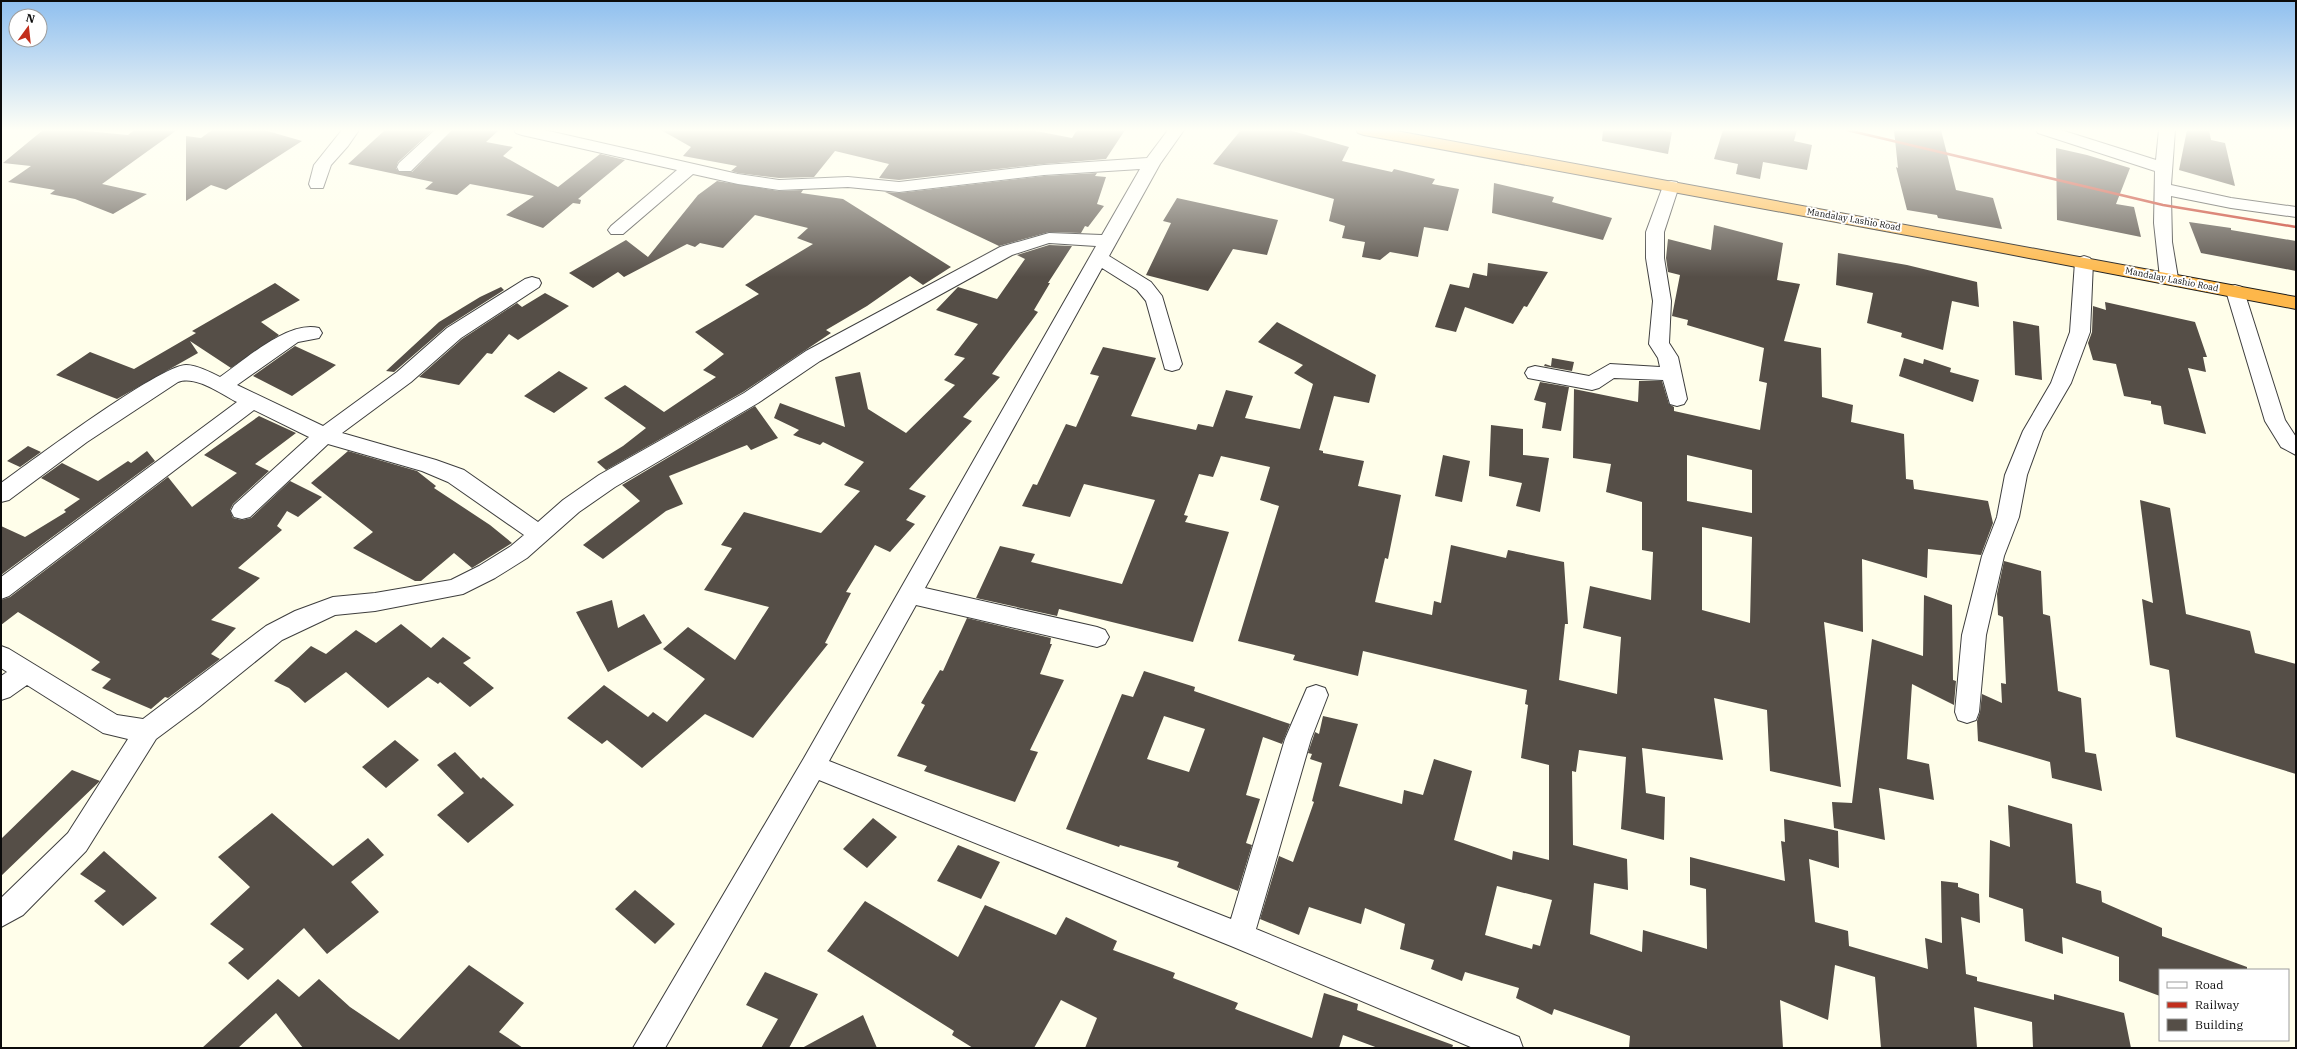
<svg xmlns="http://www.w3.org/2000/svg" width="2297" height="1049" font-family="'IBM Plex Serif',serif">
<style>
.building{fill:#554e47;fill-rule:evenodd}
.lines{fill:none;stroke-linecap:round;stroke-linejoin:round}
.minor-casing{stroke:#3e3e3e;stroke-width:2}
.highway-casing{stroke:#1c1c1c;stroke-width:2}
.minor{fill:#fff;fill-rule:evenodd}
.highway{fill:#fdb74a;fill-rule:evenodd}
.rail{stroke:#c22e1c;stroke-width:2.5}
.labels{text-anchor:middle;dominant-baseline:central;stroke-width:4;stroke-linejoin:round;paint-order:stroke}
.far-street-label{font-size:9px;fill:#0b0b0b;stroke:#fff}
</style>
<rect width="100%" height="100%" fill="#fffeea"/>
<path class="building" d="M 43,130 L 76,130 L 128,135 L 134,130 L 177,130 L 102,184 L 147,194 L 113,214 L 75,199 L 50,194 L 55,190 L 8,182 L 31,166 L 3,163 Z
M 212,130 L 264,130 L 302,141 L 226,190 L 211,185 L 186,201 L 186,136 L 201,138 Z
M 385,130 L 433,130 L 398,162 L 396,168 L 399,172 L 412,172 L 453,130 L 499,130 L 486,142 L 513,147 L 503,156 L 558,187 L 600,154 L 625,160 L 578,199 L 581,200 L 580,204 L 573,203 L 543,228 L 506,215 L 534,196 L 470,184 L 457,195 L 425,189 L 433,182 L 348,164 Z
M 661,130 L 1031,130 L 1072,138 L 1077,130 L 1125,130 L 1106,159 L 1044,164 L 899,180 L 879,178 L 889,164 L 835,151 L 814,177 L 779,178 L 738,173 L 731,171 L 737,166 L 683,156 L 691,147 Z
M 1241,130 L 1289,130 L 1349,147 L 1342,161 L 1392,172 L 1394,169 L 1435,179 L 1432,184 L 1459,189 L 1448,231 L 1424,227 L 1418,257 L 1390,252 L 1380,260 L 1362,257 L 1365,242 L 1342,238 L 1345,226 L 1329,221 L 1334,199 L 1213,164 Z
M 1603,130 L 1660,130 L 1672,132 L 1668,154 L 1602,141 Z
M 1723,130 L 1797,130 L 1794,141 L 1812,145 L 1807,170 L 1763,162 L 1760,179 L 1736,174 L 1738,164 L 1714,159 Z
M 1894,130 L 1941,130 L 1956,190 L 1993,198 L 2002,229 L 1938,218 L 1937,215 L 1907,210 L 1896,167 L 1898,168 Z
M 2187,130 L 2209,130 L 2211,140 L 2225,143 L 2235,186 L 2179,170 Z
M 2056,148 L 2087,155 L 2130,168 L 2116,204 L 2134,207 L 2141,237 L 2057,220 Z
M 1097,173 L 1095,176 L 1106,177 L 1097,204 L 1104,206 L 1088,227 L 1085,226 L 1081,233 L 1049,232 L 999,246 L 885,192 L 899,193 L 1044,176 Z
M 717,181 L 779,191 L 803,190 L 801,193 L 843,199 L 951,267 L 923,285 L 910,276 L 867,306 L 826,330 L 831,333 L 743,392 L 606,470 L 597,462 L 623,446 L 646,428 L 604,398 L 625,385 L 664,412 L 716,377 L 703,370 L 724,354 L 695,332 L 759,294 L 745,285 L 813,244 L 797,238 L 808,228 L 755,215 L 723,248 L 700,243 L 695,247 L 687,244 L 624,277 L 618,272 L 593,288 L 569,273 L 626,240 L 648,257 L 698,195 Z
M 1494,183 L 1554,197 L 1552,202 L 1612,218 L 1603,240 L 1492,213 Z
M 1177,198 L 1278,220 L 1267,255 L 1233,249 L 1208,291 L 1146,275 L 1171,223 L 1163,221 Z
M 2189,222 L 2231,228 L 2231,230 L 2296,241 L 2296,271 L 2201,253 Z
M 1714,225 L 1783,243 L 1777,280 L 1800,284 L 1784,341 L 1821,348 L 1822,397 L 1853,405 L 1851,422 L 1904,434 L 1906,479 L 1913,480 L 1914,489 L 1988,501 L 1993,523 L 1981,555 L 1928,549 L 1927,578 L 1862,559 L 1863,632 L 1824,622 L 1841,787 L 1770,771 L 1767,710 L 1714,698 L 1723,760 L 1642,748 L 1646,793 L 1665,797 L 1664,840 L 1621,829 L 1626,757 L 1579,750 L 1576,772 L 1572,771 L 1573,845 L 1627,859 L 1628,890 L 1594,883 L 1590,934 L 1642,952 L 1643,930 L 1707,949 L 1706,889 L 1690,885 L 1690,857 L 1785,881 L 1781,841 L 1785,842 L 1784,819 L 1838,831 L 1839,868 L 1809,859 L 1815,922 L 1848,931 L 1849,946 L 1928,969 L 1925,938 L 1942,943 L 1941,881 L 1958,883 L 1958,887 L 1979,894 L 1980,923 L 1961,917 L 1966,974 L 1977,977 L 1977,981 L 2054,1000 L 2054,994 L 2124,1013 L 2131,1048 L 2033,1048 L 2032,1022 L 1974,1007 L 1977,1048 L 1881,1048 L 1875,977 L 1835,965 L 1828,1020 L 1780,1000 L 1783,1048 L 1629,1048 L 1630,1036 L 1554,1009 L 1552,1015 L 1516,998 L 1519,988 L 1465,972 L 1462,981 L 1431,969 L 1434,960 L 1400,949 L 1405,924 L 1365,908 L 1361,924 L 1309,907 L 1299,935 L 1260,919 L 1279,856 L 1293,862 L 1314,802 L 1312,801 L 1322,763 L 1310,759 L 1312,754 L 1308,753 L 1315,732 L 1319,734 L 1323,716 L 1358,724 L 1339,786 L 1402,804 L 1404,790 L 1423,795 L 1434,759 L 1472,771 L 1454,840 L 1512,860 L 1513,851 L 1549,860 L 1549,765 L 1521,758 L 1528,705 L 1525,704 L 1527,690 L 1363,651 L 1358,676 L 1293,660 L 1295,655 L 1238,641 L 1279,506 L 1260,500 L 1270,467 L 1221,456 L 1213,477 L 1199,474 L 1184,515 L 1188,516 L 1185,522 L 1229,532 L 1193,642 L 1059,609 L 1057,616 L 976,598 L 1000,546 L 1035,554 L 1031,562 L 1122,584 L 1155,500 L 1084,484 L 1070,517 L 1022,506 L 1033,484 L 1037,485 L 1066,424 L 1076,427 L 1099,376 L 1090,374 L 1103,347 L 1156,358 L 1131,416 L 1196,430 L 1198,424 L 1213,427 L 1226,390 L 1253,396 L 1245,418 L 1300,429 L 1313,384 L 1294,373 L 1303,365 L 1258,342 L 1277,322 L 1376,375 L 1369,403 L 1334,396 L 1319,450 L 1323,451 L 1323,453 L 1364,461 L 1358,486 L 1401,495 L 1388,559 L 1385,558 L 1375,602 L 1432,615 L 1434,601 L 1441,603 L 1451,545 L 1506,558 L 1508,550 L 1564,562 L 1568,624 L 1565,624 L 1559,680 L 1617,694 L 1621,637 L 1583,628 L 1590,586 L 1651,600 L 1653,552 L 1642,550 L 1642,502 L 1606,492 L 1611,464 L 1573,458 L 1574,389 L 1638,402 L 1639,381 L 1662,381 L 1669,404 L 1674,407 L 1674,411 L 1760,430 L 1767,383 L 1759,381 L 1764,348 L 1687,325 L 1688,320 L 1672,316 L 1680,275 L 1668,272 L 1666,258 L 1668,239 L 1711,250 ZM 1687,455 L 1752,470 L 1752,513 L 1687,501 ZM 1702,527 L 1752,537 L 1750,623 L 1702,610 ZM 1497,886 L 1552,900 L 1540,946 L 1533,944 L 1532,949 L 1485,935 Z
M 1049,245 L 1072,246 L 1048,283 L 1050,283 L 1034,310 L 1038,312 L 992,374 L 1000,377 L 963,417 L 972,421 L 909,489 L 926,496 L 906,520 L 915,524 L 890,552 L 875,545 L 846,592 L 851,593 L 825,643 L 828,644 L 753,738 L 705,714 L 642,768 L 607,740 L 602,744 L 567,718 L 604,685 L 648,717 L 653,712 L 667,722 L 705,679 L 663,649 L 688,627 L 735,660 L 769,607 L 704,590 L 732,548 L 721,545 L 744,512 L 821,533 L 860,491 L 844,485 L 864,462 L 823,442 L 820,445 L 793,435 L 799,430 L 774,418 L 780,403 L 845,427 L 835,377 L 860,372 L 868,409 L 906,433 L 955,385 L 944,380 L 965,358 L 954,355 L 978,324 L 936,310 L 958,287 L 997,299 L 1025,259 L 1017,255 Z
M 1838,253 L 1907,265 L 1977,282 L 1979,307 L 1952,301 L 1943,350 L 1901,337 L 1902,333 L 1867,323 L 1873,293 L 1836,285 Z
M 1488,263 L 1548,272 L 1527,307 L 1524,306 L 1513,324 L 1465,307 L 1456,332 L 1435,327 L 1450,284 L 1469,288 L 1473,273 L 1487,276 Z
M 275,283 L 300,300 L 261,322 L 279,335 L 231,368 L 190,341 L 198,353 L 117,399 L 56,375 L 90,352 L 134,369 L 196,333 L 192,331 Z
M 501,287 L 504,290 L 446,327 L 394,372 L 386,371 L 439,322 L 480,297 Z
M 545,293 L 569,306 L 518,340 L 509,334 L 492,354 L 487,353 L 459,385 L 419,377 L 462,339 L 517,303 L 522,307 Z
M 2105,302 L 2195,322 L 2207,357 L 2203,357 L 2206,372 L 2188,368 L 2206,434 L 2164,424 L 2161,406 L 2151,404 L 2151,401 L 2124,396 L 2116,364 L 2093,360 L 2088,343 L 2092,332 L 2093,306 L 2106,310 Z
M 2013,321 L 2039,326 L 2042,380 L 2015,375 Z
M 295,346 L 336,365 L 292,396 L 253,376 Z
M 1552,358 L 1574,362 L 1572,371 L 1544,366 L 1545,364 L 1551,366 Z
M 1904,358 L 1923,364 L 1924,359 L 1951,368 L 1950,372 L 1979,380 L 1973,402 L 1899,376 Z
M 559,371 L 588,388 L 554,413 L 524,396 Z
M 1540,382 L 1569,387 L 1561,431 L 1542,428 L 1546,403 L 1534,400 Z
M 755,406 L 778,438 L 751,450 L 747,445 L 669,476 L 683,504 L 666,511 L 603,559 L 583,545 L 640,501 L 622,485 Z
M 259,416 L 296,433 L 255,464 L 269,471 L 233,504 L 230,510 L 233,518 L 242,520 L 251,518 L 290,481 L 322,497 L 298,517 L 287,511 L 277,526 L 282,530 L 238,568 L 260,578 L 211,620 L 236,628 L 211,654 L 220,659 L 168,698 L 165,697 L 151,709 L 102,688 L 111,679 L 91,670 L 100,662 L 18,612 L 1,625 L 1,600 L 10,597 L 168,477 L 192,507 L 237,473 L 204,455 Z
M 1491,425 L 1523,429 L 1523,455 L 1549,458 L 1540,512 L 1516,506 L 1522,483 L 1489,476 Z
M 28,446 L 41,452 L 20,467 L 7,461 Z
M 147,451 L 155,461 L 1,575 L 1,526 L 25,537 L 66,512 L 64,510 L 80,499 L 41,478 L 62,463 L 98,481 L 128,461 L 131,463 Z
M 348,451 L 417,471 L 436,486 L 434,488 L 490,525 L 512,543 L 472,568 L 454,553 L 421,581 L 415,581 L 353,548 L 373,532 L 311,483 Z
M 1443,455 L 1470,461 L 1462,502 L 1435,496 Z
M 2140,500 L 2170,508 L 2186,614 L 2250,631 L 2255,653 L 2296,664 L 2296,774 L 2176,737 L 2169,670 L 2150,665 L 2142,599 L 2153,603 Z
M 2004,561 L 2041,571 L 2043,614 L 2050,616 L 2058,691 L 2081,698 L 2085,752 L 2096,754 L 2102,791 L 2052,778 L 2050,762 L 1978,741 L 1977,721 L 1980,712 L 1982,694 L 2002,703 L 2001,683 L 2006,684 L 2003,617 L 1998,615 L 1997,594 Z
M 1924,595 L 1952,605 L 1953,680 L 1956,681 L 1954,705 L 1912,684 L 1907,759 L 1929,764 L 1934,800 L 1879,788 L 1885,840 L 1834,828 L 1832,802 L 1852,803 L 1872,639 L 1923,656 Z
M 612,600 L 618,628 L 644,614 L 662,643 L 608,672 L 576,612 Z
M 967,618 L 1051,638 L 1050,644 L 1052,644 L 1040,674 L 1064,680 L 1030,750 L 1038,752 L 1015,802 L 924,771 L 927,766 L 897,756 L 925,705 L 921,703 L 940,670 L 943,671 Z
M 401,624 L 431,648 L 443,637 L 471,658 L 463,663 L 494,688 L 470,707 L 440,682 L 438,684 L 428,677 L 388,708 L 346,672 L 305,703 L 289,688 L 274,681 L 311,646 L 326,654 L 356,630 L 376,643 Z
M 1144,671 L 1195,687 L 1194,691 L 1290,724 L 1282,744 L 1263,737 L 1246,795 L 1260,799 L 1246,843 L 1252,845 L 1238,891 L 1177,867 L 1179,862 L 1120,845 L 1119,847 L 1066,829 L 1122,694 L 1133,697 ZM 1164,716 L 1205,729 L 1189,772 L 1147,759 Z
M 395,740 L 419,760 L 386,788 L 362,767 Z
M 455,752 L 481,779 L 483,777 L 514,805 L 468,843 L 437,815 L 464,793 L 437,765 Z
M 72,770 L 100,781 L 1,876 L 1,839 Z
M 2008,805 L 2072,824 L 2076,883 L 2101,891 L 2102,902 L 2162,928 L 2162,936 L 2247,967 L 2247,970 L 2160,970 L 2160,996 L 2119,981 L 2119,957 L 2062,937 L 2063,954 L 2025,941 L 2023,909 L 1989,897 L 1990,840 L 2010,847 Z
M 272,813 L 333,866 L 368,838 L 384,855 L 351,882 L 379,912 L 327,954 L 304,928 L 248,980 L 228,963 L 244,949 L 210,924 L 250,887 L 218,857 Z
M 873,818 L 897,837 L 867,868 L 843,849 Z
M 958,845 L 1000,862 L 981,899 L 937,881 Z
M 104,851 L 157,898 L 123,926 L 94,901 L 106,891 L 80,874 Z
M 635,890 L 675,924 L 655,944 L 615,909 Z
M 865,901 L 958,957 L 985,905 L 1056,935 L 1066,917 L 1117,941 L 1113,950 L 1175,973 L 1173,978 L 1238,1003 L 1235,1009 L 1312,1038 L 1324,993 L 1358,1004 L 1357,1010 L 1453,1045 L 1452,1048 L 1378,1048 L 1343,1035 L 1339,1048 L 1085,1048 L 1097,1018 L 1061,1000 L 1034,1048 L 973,1048 L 952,1035 L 954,1031 L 827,951 Z
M 469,965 L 524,1003 L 499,1032 L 523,1048 L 303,1048 L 276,1013 L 238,1048 L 202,1048 L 278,979 L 299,997 L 319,979 L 350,1007 L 399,1040 Z
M 765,972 L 818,994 L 789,1048 L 761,1048 L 778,1019 L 746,1005 Z
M 863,1015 L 877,1048 L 802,1048 Z"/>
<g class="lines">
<defs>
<path id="minor" d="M 342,130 L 359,130 L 348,146 L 331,165 L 323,188 L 311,188 L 309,184 L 314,165 Z
M 435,130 L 452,130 L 411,171 L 399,171 L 397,167 L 399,163 Z
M 514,130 L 544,130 L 738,174 L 779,180 L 848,177 L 899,182 L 1044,165 L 1147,158 L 1168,130 L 1184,130 L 1160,164 L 1109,256 L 1151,282 L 1162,296 L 1182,364 L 1179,369 L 1172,371 L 1165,369 L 1146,301 L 1137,290 L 1102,268 L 925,588 L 1097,627 L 1105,630 L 1109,637 L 1105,644 L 1097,647 L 916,605 L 829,761 L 1231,919 L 1285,739 L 1307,688 L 1316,685 L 1325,688 L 1328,695 L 1311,739 L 1256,929 L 1519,1037 L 1523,1048 L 1473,1048 L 1231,946 L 819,780 L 665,1048 L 633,1048 L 804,758 L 1096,246 L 1049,243 L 1012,255 L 820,361 L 758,403 L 615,487 L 579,512 L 527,558 L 495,578 L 463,594 L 375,611 L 335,615 L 282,640 L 199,707 L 156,739 L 86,851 L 23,915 L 1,927 L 1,898 L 68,833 L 128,739 L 103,733 L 27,685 L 10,697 L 1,700 L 1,676 L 7,672 L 1,668 L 1,646 L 9,649 L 117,715 L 143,719 L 266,626 L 295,611 L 333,597 L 375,593 L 451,580 L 479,566 L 511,546 L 524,535 L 448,482 L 422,471 L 328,444 L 250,517 L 242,519 L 234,517 L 231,511 L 234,505 L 309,437 L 254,410 L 9,596 L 1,599 L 1,577 L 237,402 C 221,394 196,375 178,382 L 87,442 L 9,500 L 1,502 L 1,483 C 29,463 160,365 186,365 C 197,365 210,372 220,377 C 245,360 288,320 319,328 L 322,333 L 319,338 L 298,342 L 237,385 L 323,426 L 397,372 L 447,328 L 525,279 L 532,277 L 539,279 L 541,283 L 539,287 L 461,338 L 411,382 L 342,433 L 436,460 L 464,470 L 538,522 L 563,500 L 599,475 L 744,393 L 806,351 L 1000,247 L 1049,233 L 1102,235 L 1140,169 L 1044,175 L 899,192 L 848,187 L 779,190 L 738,184 L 693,174 L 623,234 L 611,234 L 608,230 L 611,226 L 677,170 L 522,135 L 516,133 Z
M 2036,130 L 2061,130 L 2156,160 L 2159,130 L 2175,130 L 2171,185 L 2231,198 L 2296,207 L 2296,217 L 2231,208 L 2171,196 L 2172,242 L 2178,278 L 2175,282 L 2169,284 L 2163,282 L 2160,278 L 2154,223 L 2155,171 L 2038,133 Z
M 1671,181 L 1677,182 L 1679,186 L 1664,232 L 1664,258 L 1671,301 L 1669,343 L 1678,357 L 1687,399 L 1684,404 L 1677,406 L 1670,404 L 1663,380 L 1614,378 L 1599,388 L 1592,390 L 1528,378 L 1525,373 L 1528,368 L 1535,366 L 1589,376 L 1610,364 L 1660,367 L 1658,358 L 1649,344 L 1653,301 L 1646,258 L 1646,232 L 1663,186 L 1665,182 Z
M 2084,256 L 2090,258 L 2093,262 L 2090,332 L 2071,383 L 2043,431 L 2027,475 L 2019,517 L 2004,556 L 1986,635 L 1979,712 L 1976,720 L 1967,723 L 1958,720 L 1955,712 L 1962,635 L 1982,556 L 1997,517 L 2005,475 L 2023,431 L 2051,383 L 2070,332 L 2075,262 L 2078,258 Z
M 2235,285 L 2242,287 L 2244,291 L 2285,420 L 2296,437 L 2296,455 L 2281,447 L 2265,421 L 2226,291 L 2228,287 Z"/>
<path id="highway" d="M 1356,130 L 1391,130 L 2296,297 L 2296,309 L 1977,248 L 1364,135 L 1358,133 Z"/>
</defs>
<use href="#minor" class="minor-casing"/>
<use href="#highway" class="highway-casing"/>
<use href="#minor" class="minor"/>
<use href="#highway" class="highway"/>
<path class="rail" d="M 1847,130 L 2163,205 L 2296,227"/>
</g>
<linearGradient id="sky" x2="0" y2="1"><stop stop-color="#8fbfef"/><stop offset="0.47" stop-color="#fffff6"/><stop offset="1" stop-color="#fffff6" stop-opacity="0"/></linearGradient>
<rect width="2297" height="277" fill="url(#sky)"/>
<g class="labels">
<g class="far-street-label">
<text transform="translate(1854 219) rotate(10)">Mandalay Lashio Road</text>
<text transform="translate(2172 279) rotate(11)">Mandalay Lashio Road</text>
</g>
</g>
<rect width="2297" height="1049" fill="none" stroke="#0b0b0b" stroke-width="4"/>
<rect x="2159" y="969" width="130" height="72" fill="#ffffff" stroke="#9d9d9d"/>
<rect x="2167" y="982" width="20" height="6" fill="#ffffff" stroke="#9d9d9d"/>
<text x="2195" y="989" font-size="12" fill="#0b0b0b">Road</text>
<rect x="2167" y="1002" width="20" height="6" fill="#c22e1c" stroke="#9d9d9d"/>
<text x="2195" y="1009" font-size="12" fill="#0b0b0b">Railway</text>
<rect x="2167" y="1019" width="20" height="12" fill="#554e47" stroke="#9d9d9d"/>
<text x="2195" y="1029" font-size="12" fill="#0b0b0b">Building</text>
<g transform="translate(28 28) rotate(15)"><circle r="19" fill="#ffffff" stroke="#9d9d9d"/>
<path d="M0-3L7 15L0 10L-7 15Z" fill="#c22e1c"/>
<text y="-6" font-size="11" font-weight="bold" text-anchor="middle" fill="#0b0b0b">N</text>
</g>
</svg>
